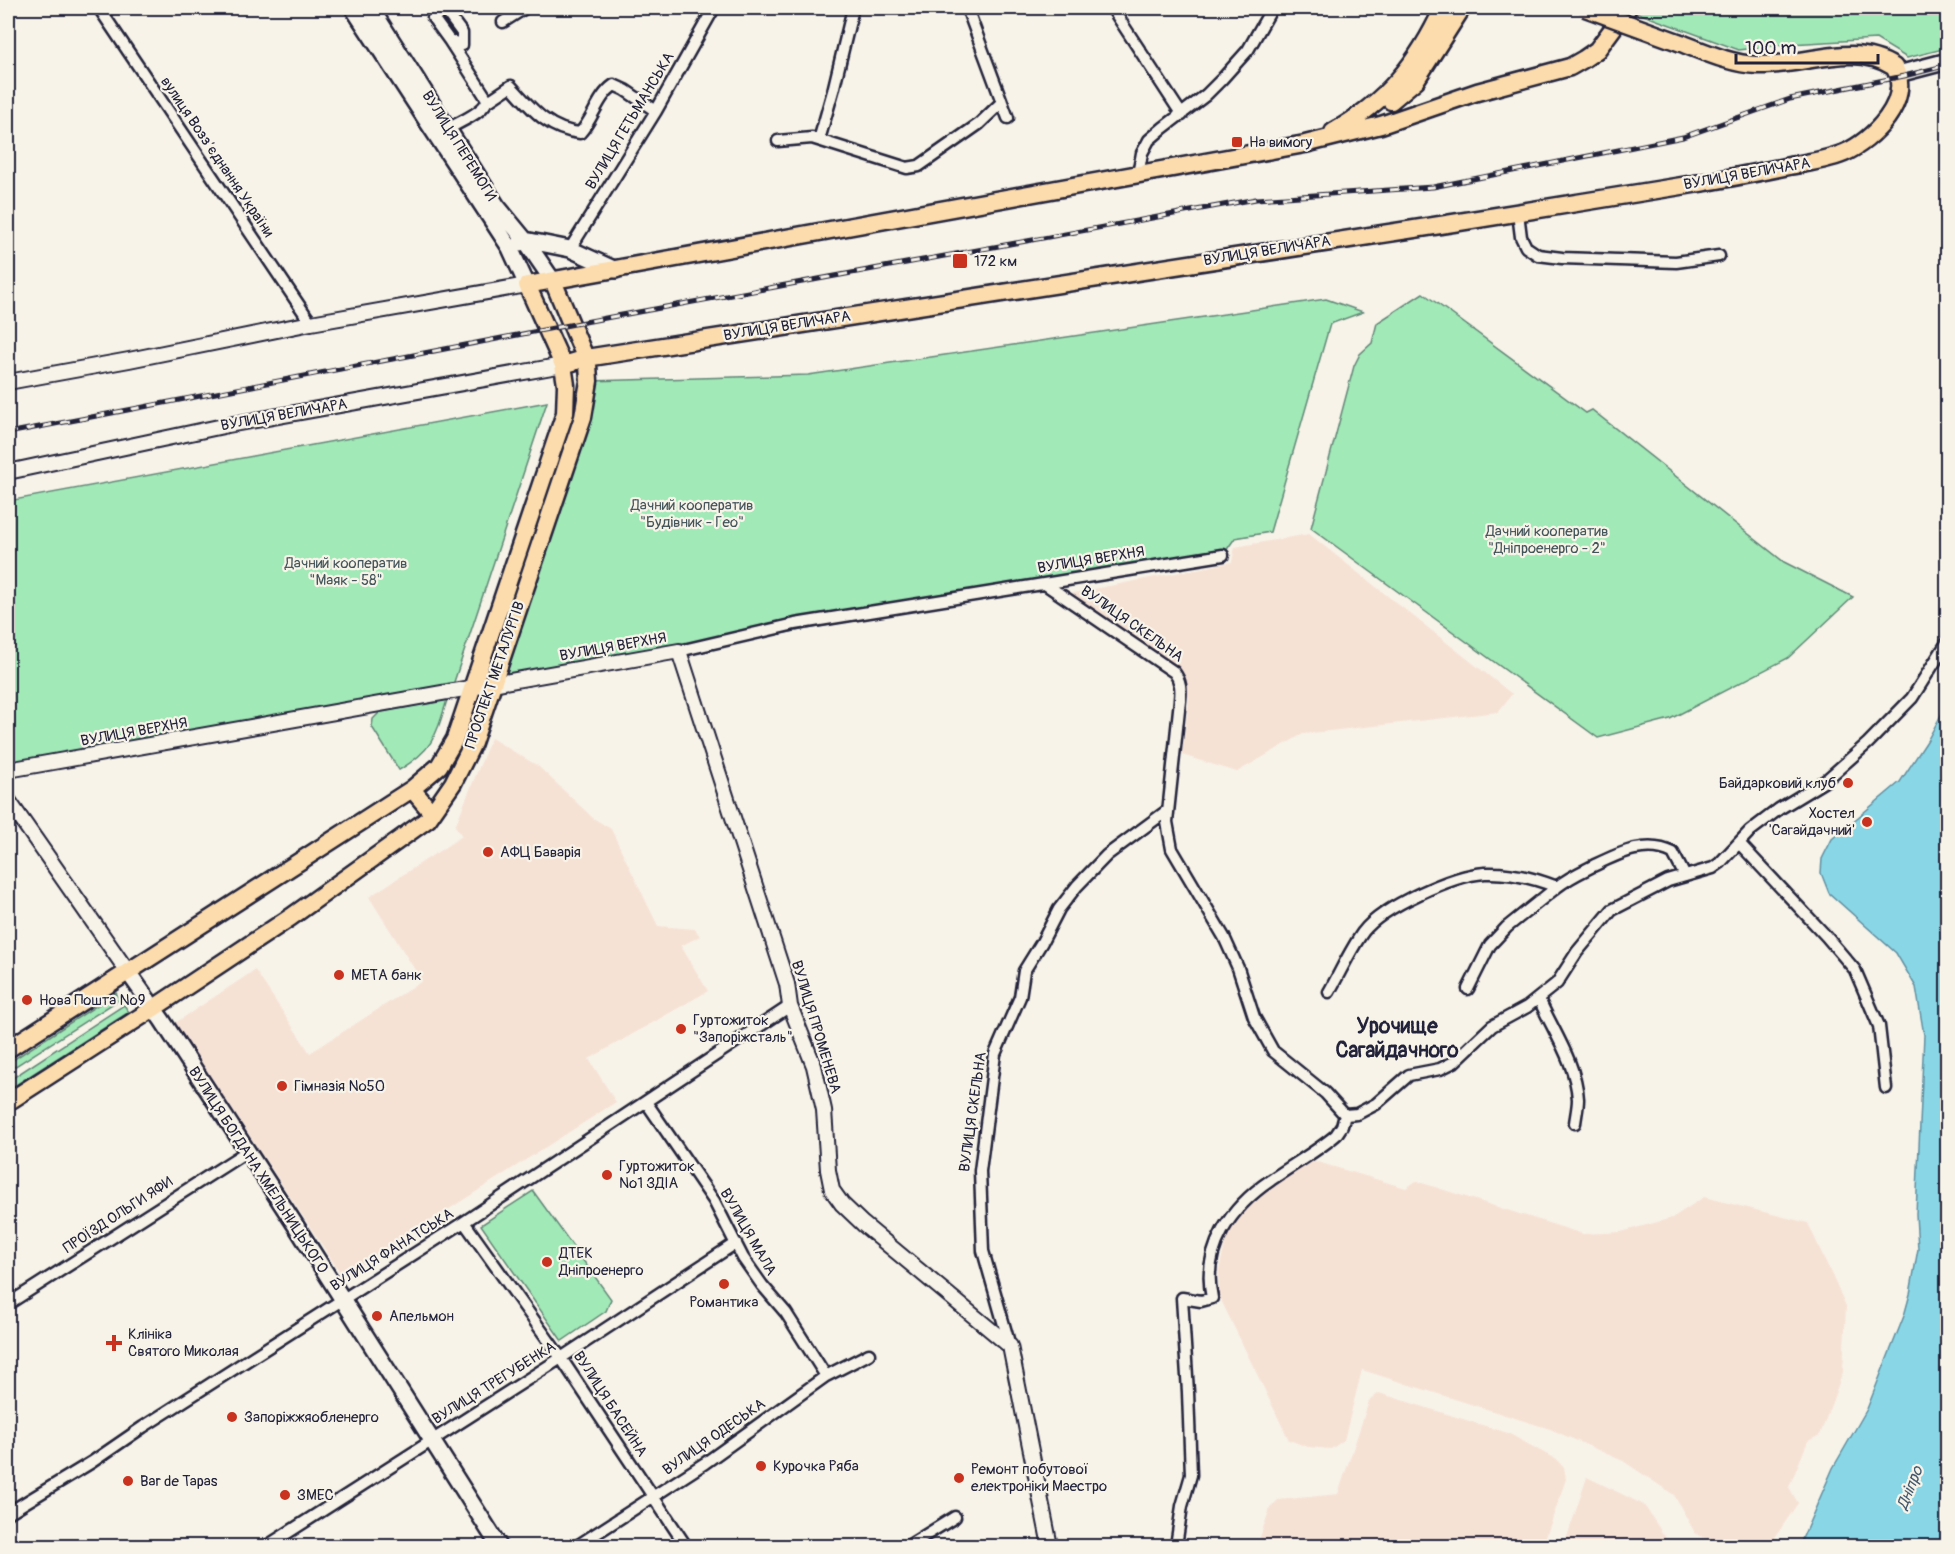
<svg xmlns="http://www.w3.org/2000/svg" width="1955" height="1554" font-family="Pangolin,sans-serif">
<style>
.built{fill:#f6e2d5}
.green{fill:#a1e9b6;stroke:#628678;stroke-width:1.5}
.water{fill:#89d7e6;stroke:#608fa2;stroke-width:1.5}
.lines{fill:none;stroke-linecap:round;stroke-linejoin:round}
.minor-casing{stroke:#22223b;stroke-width:15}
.tertiary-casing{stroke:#22223b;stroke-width:18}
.secondary-casing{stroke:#22223b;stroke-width:20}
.primary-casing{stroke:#22223b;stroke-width:21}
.minor{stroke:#f7f3e8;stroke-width:10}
.tertiary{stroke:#f7f3e8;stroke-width:14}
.secondary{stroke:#f7f3e8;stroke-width:15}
.primary{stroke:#fcdcac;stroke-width:16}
.rail-casing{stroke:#22223b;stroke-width:5}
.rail{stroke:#f7f3e8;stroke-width:3;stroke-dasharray:9;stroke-linecap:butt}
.primary-bridge-casing{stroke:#22223b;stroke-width:21;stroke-linecap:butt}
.primary-bridge{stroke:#fcdcac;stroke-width:16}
.poi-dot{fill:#c8321e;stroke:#f7f3e8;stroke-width:2}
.labels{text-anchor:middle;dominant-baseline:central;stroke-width:4.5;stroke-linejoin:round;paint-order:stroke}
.street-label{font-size:15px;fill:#22223b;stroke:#f7f3e8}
.poi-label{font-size:15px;fill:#22223b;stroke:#f7f3e8;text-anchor:start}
.park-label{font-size:15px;fill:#42545a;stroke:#f7f3e8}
.water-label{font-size:16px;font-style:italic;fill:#41586e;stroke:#f7f3e8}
.district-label{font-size:21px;font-weight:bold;fill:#22223b;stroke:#f7f3e8}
</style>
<rect width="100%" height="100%" fill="#f7f3e8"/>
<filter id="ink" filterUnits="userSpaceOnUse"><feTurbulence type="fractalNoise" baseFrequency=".0167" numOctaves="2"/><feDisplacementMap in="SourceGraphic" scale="12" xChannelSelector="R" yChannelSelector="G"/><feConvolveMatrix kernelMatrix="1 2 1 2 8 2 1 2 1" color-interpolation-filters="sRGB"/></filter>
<g filter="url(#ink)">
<path class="built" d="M 1309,534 L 1512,694 L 1498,712 L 1303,734 L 1237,772 L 1182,755 L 1189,698 L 1181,673 L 1068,594 L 1232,562 L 1235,547 Z
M 491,738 L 538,766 L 593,818 L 611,829 L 658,926 L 695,929 L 700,936 L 681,946 L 708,991 L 589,1059 L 616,1102 L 343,1277 L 175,1023 L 255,970 L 310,1053 L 422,981 L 369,897 L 462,836 L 455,826 Z
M 1314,1161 L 1406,1188 L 1416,1181 L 1583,1234 L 1621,1232 L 1672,1218 L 1704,1197 L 1808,1223 L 1846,1306 L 1843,1372 L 1820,1435 L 1808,1441 L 1789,1487 L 1798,1503 L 1772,1542 L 1765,1541 L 1763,1546 L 1721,1546 L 1695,1533 L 1674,1495 L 1623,1461 L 1550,1429 L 1362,1370 L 1344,1440 L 1331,1449 L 1308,1447 L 1289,1440 L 1219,1296 L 1219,1270 L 1227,1236 L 1244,1211 L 1277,1183 Z
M 1379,1393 L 1508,1433 L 1557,1460 L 1564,1468 L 1566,1479 L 1543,1546 L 1257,1546 L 1270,1508 L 1278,1500 L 1338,1494 L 1369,1401 Z
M 1587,1477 L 1644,1505 L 1671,1546 L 1564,1546 Z"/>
<path class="green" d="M 1624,8 L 1947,8 L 1947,48 L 1907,58 L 1876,39 L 1790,44 L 1739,50 Z
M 1423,293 L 1586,413 L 1592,410 L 1784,562 L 1853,597 L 1788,658 L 1670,719 L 1598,738 L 1311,528 L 1354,366 L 1360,354 L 1372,343 L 1377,323 Z
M 1326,299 L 1363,312 L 1330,324 L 1270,532 L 1235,538 L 1223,555 L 492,685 L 589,381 L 808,375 Z
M 547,402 L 453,685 L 8,765 L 8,501 Z
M 447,700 C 436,736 433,750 399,770 L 372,727 L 373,719 L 380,712 Z
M 116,993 L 120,999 L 8,1071 L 8,1063 Z
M 124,1005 L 129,1012 L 8,1090 L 8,1081 Z
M 533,1191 L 611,1299 L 606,1311 L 562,1341 L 481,1225 Z"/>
<path class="water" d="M 1947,704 L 1947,1546 L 1799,1546 L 1833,1468 L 1867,1409 L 1904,1316 L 1910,1294 L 1918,1249 L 1916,1214 L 1924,1035 L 1916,987 L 1896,953 L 1829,893 L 1821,873 L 1822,859 L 1832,839 L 1900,782 L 1927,741 Z"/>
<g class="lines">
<defs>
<path id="minor" d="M 99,8 L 311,323
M 967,8 L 1008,118
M 1112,8 L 1182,115
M 445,10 L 462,33 L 462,45 L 449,40 L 433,18 L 447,8
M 503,22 L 525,8
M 487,102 L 511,86 C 531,108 548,130 580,133 C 594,118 597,97 614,85 L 625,90 L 656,111
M 447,129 C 458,123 487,111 487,99 L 449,40
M 819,140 L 833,91 L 853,8
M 778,141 L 812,138 L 907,168 L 919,166 L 979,124 L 1002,102
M 1138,175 L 1142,153 L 1149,140 L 1163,128 L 1206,95 L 1222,79 L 1248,50 L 1272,8
M 1518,213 L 1521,237 L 1526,247 L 1538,255 L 1562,258 L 1676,262 L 1719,256
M 570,249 L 656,111 L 714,8
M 1045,584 L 1174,672 C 1181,681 1181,689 1180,700 L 1167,822 L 1172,849 L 1224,937 L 1238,968 L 1254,1017 L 1273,1051 L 1325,1093 L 1345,1115 L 1342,1126 L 1336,1135 C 1316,1152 1292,1165 1271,1180 C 1231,1207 1201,1249 1212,1298 L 1201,1301 L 1182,1298 L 1188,1392 L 1191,1475 L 1182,1506 L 1176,1546
M 679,651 L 795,624 L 1223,555
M 1739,843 L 1826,936 L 1855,970 L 1879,1026 L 1886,1088
M 1557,887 C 1568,878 1581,872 1593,866 C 1618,854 1646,839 1673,853 L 1685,876
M 1329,992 C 1340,973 1350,950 1363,932 C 1382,907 1453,875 1485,873 C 1509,872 1534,878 1557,887 L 1507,927 L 1490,945 L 1468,989
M 1539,999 C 1553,1031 1576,1063 1578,1099 C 1578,1107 1576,1115 1575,1123
M 646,1102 L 714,1201 L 743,1258 L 762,1285 L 786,1313 L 826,1376
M 1345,1115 L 1357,1114 L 1376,1104 L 1409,1075 L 1440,1069 L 1454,1062 L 1492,1026 L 1527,1007 L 1557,983 L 1577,952 L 1612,910 L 1668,881 L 1713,868 L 1720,863 L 1750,831 L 1779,809 L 1825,781 L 1868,743 L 1912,698 L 1948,641
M 464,1222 L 561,1358 L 686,1546
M 8,1304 L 246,1152
M 1010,1346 L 983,1251 L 980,1171 L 995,1054 L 1020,997 L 1024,971 L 1042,942 L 1059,909 L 1077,886 L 1107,855 L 1168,810
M 8,1513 L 92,1462 L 143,1427 L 464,1222 L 790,1006
M 267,1546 L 561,1358 L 736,1243
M 577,1546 L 705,1463 L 826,1376 L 869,1354
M 908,1546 L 955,1517"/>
<path id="tertiary" d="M 8,382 L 129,360 L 311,323 L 527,285
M 8,472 L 228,425 L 563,365
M 8,770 L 679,651 L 787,984 L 790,1006 L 814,1066 L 824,1110 L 828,1170 L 832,1190 L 842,1204 L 863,1224 L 1010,1346 L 1050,1546
M 8,800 L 128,972"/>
<path id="secondary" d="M 353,8 L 510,248 L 527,285
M 371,8 L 497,206 L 525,240 L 553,281
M 1898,74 L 1948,61
M 520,243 L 525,240 L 570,249 L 616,270
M 128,972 L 162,1020 L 296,1226 L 499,1546"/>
<path id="primary" d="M 1391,101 L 1416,80 L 1462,8
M 1333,132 C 1386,102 1418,63 1443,8
M 563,365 L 586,358 C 875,313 1164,267 1453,223 C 1535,210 1618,196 1700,183 C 1730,178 1760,172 1789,166 C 1807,163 1827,160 1844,153 C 1872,141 1914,100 1894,67 C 1853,40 1802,67 1757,65 C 1731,64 1705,52 1681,43
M 412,789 L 432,813
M 8,1049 L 412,789 L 439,766 L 455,739 L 565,413 L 566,385 L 563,365 L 527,285 L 1305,144 L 1381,125 L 1477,92 L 1570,67 L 1584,59 L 1597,50 L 1628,8
M 8,1102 L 154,1008 L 291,917 L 428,819 L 453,783 L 473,743 L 583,417 L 589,381 L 588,364 L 553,281"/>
</defs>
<use href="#minor" class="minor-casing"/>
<use href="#tertiary" class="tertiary-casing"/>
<use href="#secondary" class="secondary-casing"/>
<use href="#primary" class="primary-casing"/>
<use href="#minor" class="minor"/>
<use href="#tertiary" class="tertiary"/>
<use href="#secondary" class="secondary"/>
<use href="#primary" class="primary"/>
<defs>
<path id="rail" d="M 8,433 L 611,317 L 1256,199 L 1433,187 L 1683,137 L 1790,99 L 1904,76 L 1948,65"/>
</defs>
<use href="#rail" class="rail-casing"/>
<use href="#rail" class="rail"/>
<defs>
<path id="primary-bridge" d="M 1585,8 L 1681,43"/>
</defs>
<use href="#primary-bridge" class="primary-bridge-casing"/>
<use href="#primary-bridge" class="primary-bridge"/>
</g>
</g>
<g class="poi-dot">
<rect x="1231" y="136" width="12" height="12" rx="3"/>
<rect x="952" y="253" width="16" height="16" rx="3"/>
<circle cx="1848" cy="783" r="6"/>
<circle cx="1867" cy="822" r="6"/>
<circle cx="488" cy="852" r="6"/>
<circle cx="339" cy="975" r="6"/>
<circle cx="27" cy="1000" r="6"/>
<circle cx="681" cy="1029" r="6"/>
<circle cx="282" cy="1086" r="6"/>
<circle cx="607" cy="1175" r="6"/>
<circle cx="547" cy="1262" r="6"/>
<circle cx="724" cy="1284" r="6"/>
<circle cx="377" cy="1316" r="6"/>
<path d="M111 1334h6v6h6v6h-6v6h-6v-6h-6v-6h6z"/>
<circle cx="232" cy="1417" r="6"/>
<circle cx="761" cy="1466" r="6"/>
<circle cx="959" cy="1478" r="6"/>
<circle cx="128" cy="1481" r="6"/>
<circle cx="285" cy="1495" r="6"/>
</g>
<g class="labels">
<g class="street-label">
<text transform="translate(630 121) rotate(-59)">ВУЛИЦЯ ГЕТЬМАНСЬКА</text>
<text transform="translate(459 146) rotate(58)">ВУЛИЦЯ ПЕРЕМОГИ</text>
<text transform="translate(217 157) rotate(56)">вулиця Воззʼєднання України</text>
<text transform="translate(1747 174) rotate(-10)">ВУЛИЦЯ ВЕЛИЧАРА</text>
<text transform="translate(1267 251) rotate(-9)">ВУЛИЦЯ ВЕЛИЧАРА</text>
<text transform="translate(787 326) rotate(-9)">ВУЛИЦЯ ВЕЛИЧАРА</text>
<text transform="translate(284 415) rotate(-10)">ВУЛИЦЯ ВЕЛИЧАРА</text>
<text transform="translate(1091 560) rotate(-9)">ВУЛИЦЯ ВЕРХНЯ</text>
<text transform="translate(1132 624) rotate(35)">ВУЛИЦЯ СКЕЛЬНА</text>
<text transform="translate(613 647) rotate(-10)">ВУЛИЦЯ ВЕРХНЯ</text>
<text transform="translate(495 675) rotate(-71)">ПРОСПЕКТ МЕТАЛУРГІВ</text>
<text transform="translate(134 732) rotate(-10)">ВУЛИЦЯ ВЕРХНЯ</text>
<text transform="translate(816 1027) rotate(73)">ВУЛИЦЯ ПРОМЕНЕВА</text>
<text transform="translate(973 1112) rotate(-82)">ВУЛИЦЯ СКЕЛЬНА</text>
<text transform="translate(258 1170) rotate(57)">ВУЛИЦЯ БОГДАНА ХМЕЛЬНИЦЬКОГО</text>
<text transform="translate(118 1215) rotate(-33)">ПРОЇЗД ОЛЬГИ ЯФИ</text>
<text transform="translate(748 1232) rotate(60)">ВУЛИЦЯ МАЛА</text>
<text transform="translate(392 1250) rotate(-32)">ВУЛИЦЯ ФАНАТСЬКА</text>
<text transform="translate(494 1383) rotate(-32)">ВУЛИЦЯ ТРЕГУБЕНКА</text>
<text transform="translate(610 1404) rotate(57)">ВУЛИЦЯ БАСЕЙНА</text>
<text transform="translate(714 1437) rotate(-35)">ВУЛИЦЯ ОДЕСЬКА</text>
</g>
<g class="poi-label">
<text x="1249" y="142">На вимогу</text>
<text x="974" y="261">172 км</text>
<text x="1836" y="783" text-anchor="end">Байдарковий клуб</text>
<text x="1855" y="813" text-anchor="end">Хостел<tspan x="1855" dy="17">'Сагайдачний'</tspan></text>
<text x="500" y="852">АФЦ Баварiя</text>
<text x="351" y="975">МЕТА банк</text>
<text x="39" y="1000">Нова Пошта №9</text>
<text x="693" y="1020">Гуртожиток<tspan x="693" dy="17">"Запоріжсталь"</tspan></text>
<text x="294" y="1086">Гімназія №50</text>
<text x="619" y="1166">Гуртожиток<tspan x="619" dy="17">№1 ЗДІА</tspan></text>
<text x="559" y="1253">ДТЕК<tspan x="559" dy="17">Дніпроенерго</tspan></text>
<text x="724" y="1302" text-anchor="middle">Романтика</text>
<text x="389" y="1316">Апельмон</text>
<text x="128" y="1334">Клініка<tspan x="128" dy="17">Святого Миколая</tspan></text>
<text x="244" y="1417">Запоріжжяобленерго</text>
<text x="773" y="1466">Курочка Ряба</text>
<text x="971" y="1469">Ремонт побутової<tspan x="971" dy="17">електроніки Маестро</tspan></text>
<text x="140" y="1481">Bar de Tapas</text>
<text x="297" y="1495">ЗМЕС</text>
</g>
<g class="park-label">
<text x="692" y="505">Дачний кооператив<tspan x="692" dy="17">"Будівник - Гео"</tspan></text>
<text x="1547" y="531">Дачний кооператив<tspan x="1547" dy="17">"Дніпроенерго - 2"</tspan></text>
<text x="346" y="563">Дачний кооператив<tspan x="346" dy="17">"Маяк - 58"</tspan></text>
</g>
<g class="water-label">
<text transform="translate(1910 1488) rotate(-68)">Дніпро</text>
</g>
<g class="district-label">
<text x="1397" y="1026">Урочище<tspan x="1397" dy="24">Сагайдачного</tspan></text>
</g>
</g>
<rect width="1955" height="1554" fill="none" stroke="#f7f3e8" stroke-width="30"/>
<rect x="15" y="15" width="1925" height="1524" fill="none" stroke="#22223b" stroke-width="2" filter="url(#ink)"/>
<path d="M1736 54v9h142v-9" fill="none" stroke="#22223b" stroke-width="3"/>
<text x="1745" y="54" font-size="18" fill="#22223b" stroke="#f7f3e8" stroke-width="4.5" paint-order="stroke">100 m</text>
</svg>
